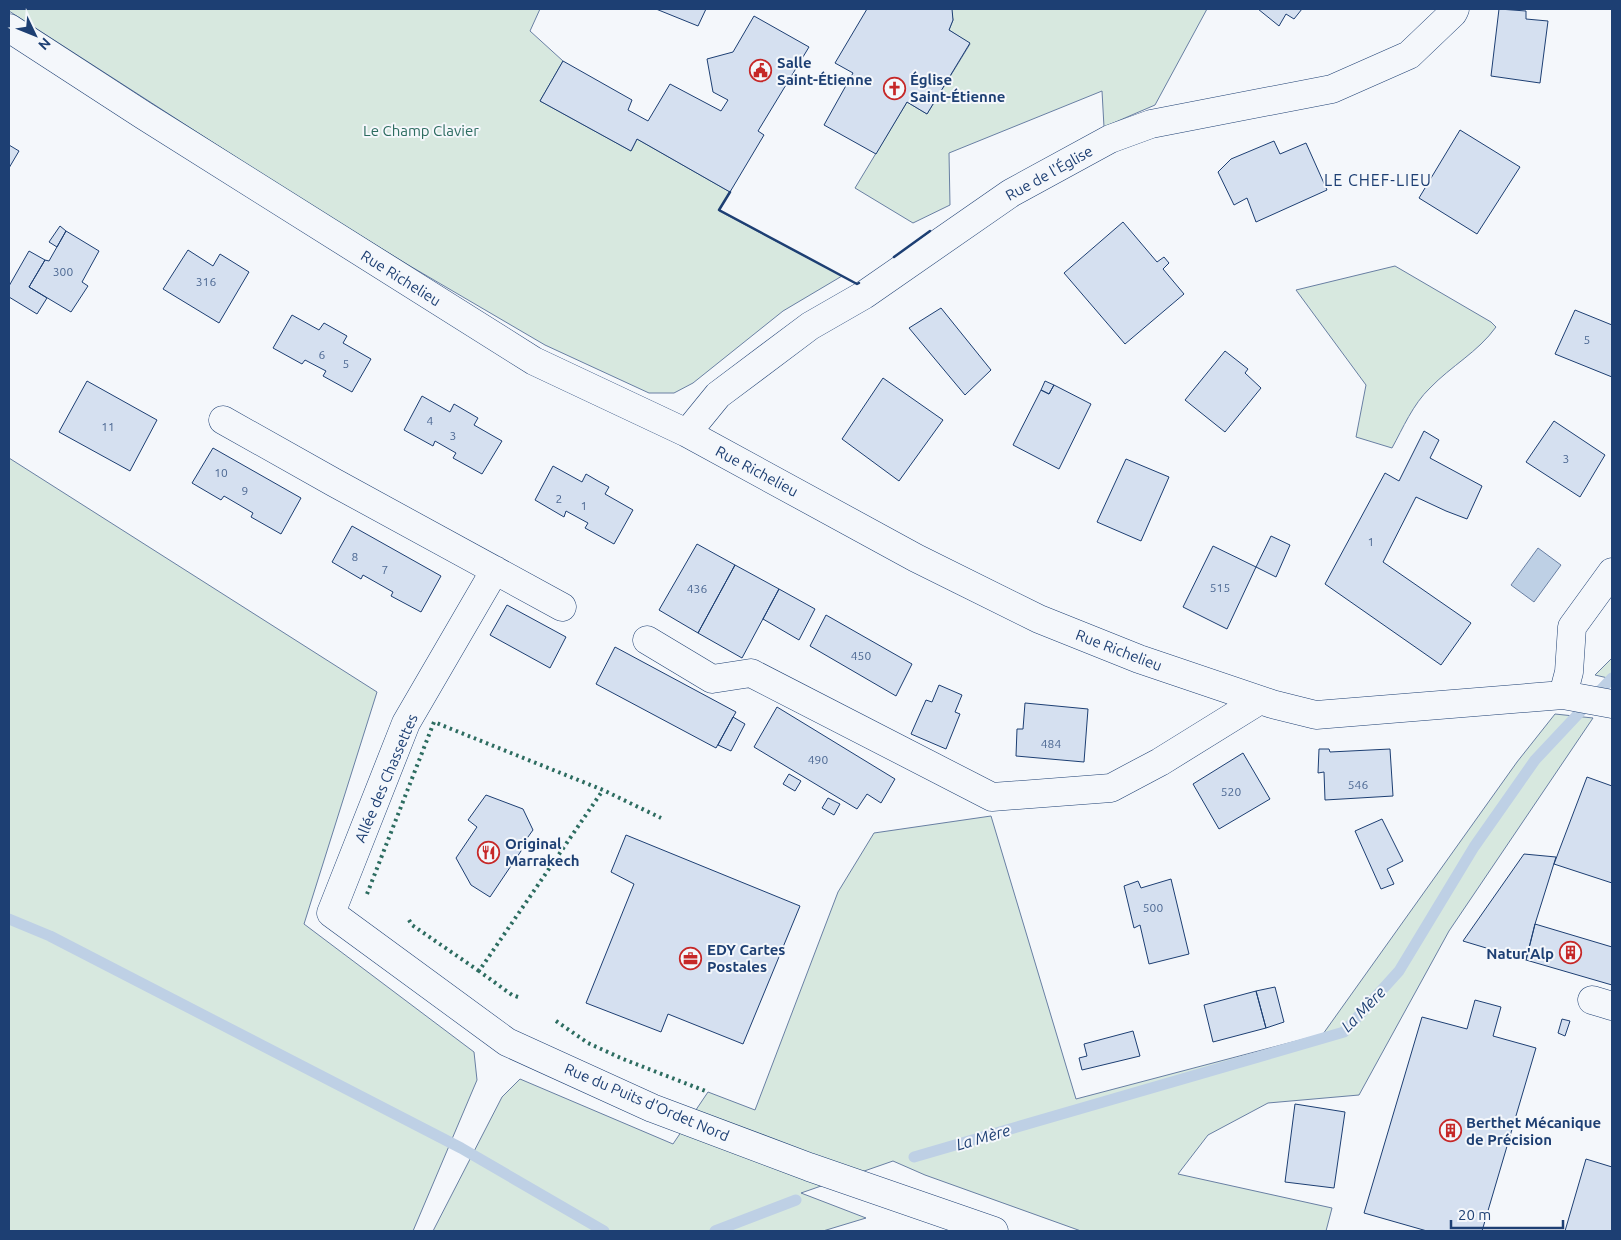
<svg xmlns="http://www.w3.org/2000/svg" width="1621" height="1240" font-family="Ubuntu,sans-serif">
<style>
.green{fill:#d7e8df;stroke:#687fa3}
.water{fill:#bed0e5;stroke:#687fa3}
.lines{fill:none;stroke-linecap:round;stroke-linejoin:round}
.stream{stroke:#bed0e5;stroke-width:11}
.building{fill:#d5e0f0;stroke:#1d3f73}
.street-casing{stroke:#1d3f73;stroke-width:29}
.street{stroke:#f4f7fb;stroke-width:28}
.hedge{stroke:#2c6c60;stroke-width:4;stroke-dasharray:2.5 4;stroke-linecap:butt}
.wall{stroke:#1d3f73;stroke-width:2.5}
.labels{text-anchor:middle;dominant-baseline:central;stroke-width:4;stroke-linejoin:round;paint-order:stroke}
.number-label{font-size:12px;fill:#4b6792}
.poi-label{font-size:15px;font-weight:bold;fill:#1d3f73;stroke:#f4f7fb;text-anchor:start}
.park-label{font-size:15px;fill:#2c6c60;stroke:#f4f7fb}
.street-label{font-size:15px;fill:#1d3f73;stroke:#f4f7fb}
.neighbourhood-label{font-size:16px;letter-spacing:1px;fill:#1d3f73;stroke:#f4f7fb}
.water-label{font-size:16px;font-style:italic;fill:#1d3f73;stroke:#f4f7fb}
</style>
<rect width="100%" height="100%" fill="#f4f7fb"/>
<path class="green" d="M 9,9 L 540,9 L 530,31 L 563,61 L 540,101 L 631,151 L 637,139 L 730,192 L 719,211 L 842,276 L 783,311 L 693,383 L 674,393 L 649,393 L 545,345 L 410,266 L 296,196 L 9,11 Z
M 951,9 L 1207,9 L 1155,105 L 1104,127 L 1102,91 L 949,153 L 950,205 L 913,223 L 855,188 L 907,102 L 927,114 L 970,44 L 949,30 L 953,20 Z
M 1395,266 L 1491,322 L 1496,327 C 1478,352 1451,366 1430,388 C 1413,404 1403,428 1392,448 L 1356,437 L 1366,385 L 1296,290 Z
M 9,458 L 377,692 L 304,924 L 474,1052 L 477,1080 L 413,1231 L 9,1231 Z
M 1612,658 L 1612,679 L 1595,675 Z
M 1555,714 L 1593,718 L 1449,931 L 1359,1095 L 1268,1103 L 1208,1135 L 1178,1174 L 1332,1208 L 1326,1231 L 1081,1231 L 925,1175 L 893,1161 L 801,1193 L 866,1218 L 823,1231 L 433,1231 L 502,1097 L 520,1079 L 673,1144 L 708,1092 L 755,1110 L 838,892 L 874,833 L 991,816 L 1076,1099 L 1323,1034 L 1517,762 Z"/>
<path class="water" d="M 1538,548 L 1561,565 L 1534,602 L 1511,585 Z"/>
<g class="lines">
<path class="stream" d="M 9,919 L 50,936 L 461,1148 L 604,1231
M 914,1157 L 1344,1032 L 1399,971 L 1474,847 L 1535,760 L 1612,678
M 715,1231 L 796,1200"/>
</g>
<path class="building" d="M 656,9 L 706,9 L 698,26 Z
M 867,9 L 952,9 L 953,20 L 949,30 L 970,43 L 927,114 L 907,102 L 876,154 L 824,125 L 853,73 L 835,63 Z
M 1258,9 L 1302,9 L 1294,19 L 1286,14 L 1279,26 Z
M 1499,9 L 1526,11 L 1526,19 L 1548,21 L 1540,83 L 1491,76 Z
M 754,16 L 809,47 L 758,131 L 764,135 L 730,192 L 637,139 L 631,151 L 540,101 L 563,61 L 632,100 L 628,110 L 648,121 L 670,84 L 721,111 L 728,100 L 713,92 L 707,59 L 733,52 Z
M 1460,130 L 1520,167 L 1477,234 L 1419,198 Z
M 1274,141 L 1280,154 L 1306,143 L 1327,190 L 1256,222 L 1247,198 L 1234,205 L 1218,172 L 1231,159 Z
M 9,145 L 19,151 L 9,168 Z
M 1123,222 L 1157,262 L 1164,257 L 1169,263 L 1163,269 L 1184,294 L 1125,344 L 1064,273 Z
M 60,226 L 66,231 L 57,247 L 49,242 Z
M 66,231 L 99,251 L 82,282 L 88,286 L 71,312 L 29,287 L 45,260 L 49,261 Z
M 188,250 L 213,266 L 220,254 L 249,272 L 219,323 L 163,289 Z
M 29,251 L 45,260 L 29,287 L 47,298 L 37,314 L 9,297 L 9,286 Z
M 941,308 L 991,370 L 965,395 L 909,328 Z
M 1575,310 L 1612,325 L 1612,377 L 1555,354 Z
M 292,315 L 319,330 L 324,323 L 347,336 L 343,343 L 371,359 L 352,392 L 323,376 L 326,371 L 305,360 L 302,364 L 273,348 Z
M 1225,351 L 1248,369 L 1245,373 L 1261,388 L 1225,432 L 1185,400 Z
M 883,378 L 943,420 L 899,481 L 842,439 Z
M 87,381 L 157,420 L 130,471 L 59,432 Z
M 1045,381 L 1054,385 L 1049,394 L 1041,390 Z
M 1054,385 L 1091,404 L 1059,469 L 1013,445 L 1041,390 L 1049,394 Z
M 422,396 L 450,412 L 454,404 L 478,418 L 474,425 L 502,441 L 482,474 L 453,458 L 456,453 L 435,441 L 433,446 L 404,430 Z
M 1554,421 L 1605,455 L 1580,497 L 1526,462 Z
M 1424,431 L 1439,440 L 1430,458 L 1482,486 L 1467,519 L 1446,511 L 1416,497 L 1383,562 L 1471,623 L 1441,665 L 1325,584 L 1385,473 L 1399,481 Z
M 213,448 L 301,498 L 281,534 L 251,517 L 253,513 L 224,496 L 221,500 L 192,483 Z
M 1126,459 L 1169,477 L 1141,541 L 1097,522 Z
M 553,466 L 582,482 L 586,474 L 598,481 L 609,487 L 605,494 L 633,510 L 614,544 L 585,528 L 588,523 L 566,511 L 564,517 L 535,500 Z
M 352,526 L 441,576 L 421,612 L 391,596 L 393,592 L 363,575 L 361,579 L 332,562 Z
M 1271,536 L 1290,545 L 1276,577 L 1256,567 Z
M 697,544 L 735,565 L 698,633 L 659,610 Z
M 1213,546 L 1256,567 L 1227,629 L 1183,607 Z
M 735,565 L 779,589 L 742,658 L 698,633 Z
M 779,589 L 815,609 L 799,640 L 763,619 Z
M 507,605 L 566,637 L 550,668 L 490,635 Z
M 826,615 L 912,664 L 896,696 L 810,646 Z
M 615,647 L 736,712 L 716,748 L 596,684 Z
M 939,685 L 962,695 L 955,712 L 960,714 L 946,749 L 911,734 L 926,700 L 932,702 Z
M 1025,703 L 1088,709 L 1084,762 L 1016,756 L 1017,729 L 1023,729 Z
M 777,707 L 895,779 L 881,803 L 867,794 L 857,809 L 754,747 Z
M 733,717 L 745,724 L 731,751 L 718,745 Z
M 1319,749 L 1329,749 L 1330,752 L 1390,749 L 1393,796 L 1325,800 L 1324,772 L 1318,773 Z
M 1243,753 L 1270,799 L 1219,829 L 1193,784 Z
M 789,774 L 801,781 L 795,791 L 783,784 Z
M 1587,777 L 1612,786 L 1612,883 L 1554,864 Z
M 486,795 L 523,809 L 533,830 L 520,848 L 521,851 L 490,897 L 471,885 L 456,858 L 477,827 L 468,820 Z
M 828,798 L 840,804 L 834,815 L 822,808 Z
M 1382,819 L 1403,861 L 1387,869 L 1394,884 L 1381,889 L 1355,831 Z
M 626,835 L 800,906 L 743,1044 L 668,1014 L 661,1032 L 586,1003 L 634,884 L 611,872 Z
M 1524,854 L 1556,857 L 1535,924 L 1526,960 L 1463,941 Z
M 1171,879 L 1189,954 L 1149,964 L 1140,925 L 1134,928 L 1124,886 L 1138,881 L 1141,888 Z
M 1535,924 L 1612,947 L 1612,985 L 1526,960 Z
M 1275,987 L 1284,1022 L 1266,1028 L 1256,991 Z
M 1256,991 L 1266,1028 L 1213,1042 L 1204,1005 Z
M 1475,1000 L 1501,1007 L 1493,1036 L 1536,1048 L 1482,1231 L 1427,1231 L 1364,1213 L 1422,1017 L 1467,1029 Z
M 1562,1019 L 1570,1021 L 1565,1036 L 1558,1033 Z
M 1133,1031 L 1140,1056 L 1082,1070 L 1079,1058 L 1087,1056 L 1084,1044 Z
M 1295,1104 L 1345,1112 L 1334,1188 L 1285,1182 Z
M 1586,1159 L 1612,1167 L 1612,1231 L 1565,1231 Z"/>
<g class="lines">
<defs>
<path id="street" d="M 9,28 L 143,115 L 534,361 L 687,433 L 916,558 L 1039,619 L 1139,659 L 1272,704 L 1316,715 L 1563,695 L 1612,704
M 223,420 L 335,483 L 562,607
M 687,433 L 718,395 L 810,326 L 864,295 L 1011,193 L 1110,139 L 1151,124 L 1332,89 L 1409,55 L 1453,13 L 1455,9
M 495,570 L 406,723 L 331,913 L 507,1042 L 652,1108 L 809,1167 L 994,1231
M 647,640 L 712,679 L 751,673 L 992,797 L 1111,788 L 1160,762 L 1260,700
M 1563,695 L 1569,672 L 1572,627 L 1612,572
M 1592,1000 L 1612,1006"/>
</defs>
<use href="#street" class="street-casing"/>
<use href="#street" class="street"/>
<path class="hedge" d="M 367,894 L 434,722 L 603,790 L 661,818
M 409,920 L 412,925 L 479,971
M 518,997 L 512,995 L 479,971 L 603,790
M 556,1021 L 588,1043 L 623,1059 L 708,1092"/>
<path class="wall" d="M 730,192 L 719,210 L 857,284 L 859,283
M 894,257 L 930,231"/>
</g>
<defs>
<symbol id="civic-ring" viewBox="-11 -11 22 22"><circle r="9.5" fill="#f4f7fb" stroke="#c62828" stroke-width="1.5"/><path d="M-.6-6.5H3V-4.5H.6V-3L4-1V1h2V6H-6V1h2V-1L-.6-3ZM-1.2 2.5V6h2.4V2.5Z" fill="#c62828"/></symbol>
<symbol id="church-ring" viewBox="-11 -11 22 22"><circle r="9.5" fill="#f4f7fb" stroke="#c62828" stroke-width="1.5"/><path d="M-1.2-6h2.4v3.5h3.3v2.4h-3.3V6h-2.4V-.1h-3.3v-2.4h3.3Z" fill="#c62828"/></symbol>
<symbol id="restaurant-ring" viewBox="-11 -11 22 22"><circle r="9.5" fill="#f4f7fb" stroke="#c62828" stroke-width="1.5"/><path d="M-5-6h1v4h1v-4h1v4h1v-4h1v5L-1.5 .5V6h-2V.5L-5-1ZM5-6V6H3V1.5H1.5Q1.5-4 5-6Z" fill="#c62828"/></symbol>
<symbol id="building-ring" viewBox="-11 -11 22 22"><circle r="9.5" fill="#f4f7fb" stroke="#c62828" stroke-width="1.5"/><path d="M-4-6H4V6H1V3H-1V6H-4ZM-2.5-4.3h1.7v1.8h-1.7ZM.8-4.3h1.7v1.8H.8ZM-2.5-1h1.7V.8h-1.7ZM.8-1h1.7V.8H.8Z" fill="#c62828"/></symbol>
<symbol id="office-ring" viewBox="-11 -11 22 22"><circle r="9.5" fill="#f4f7fb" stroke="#c62828" stroke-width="1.5"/><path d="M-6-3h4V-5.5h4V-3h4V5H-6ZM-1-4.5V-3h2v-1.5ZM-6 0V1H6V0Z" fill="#c62828"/></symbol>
</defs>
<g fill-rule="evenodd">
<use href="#civic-ring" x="748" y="58" width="25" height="25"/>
<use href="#church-ring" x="882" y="76" width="25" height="25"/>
<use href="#restaurant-ring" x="476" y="840" width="25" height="25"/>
<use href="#building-ring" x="1558" y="940" width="25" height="25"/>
<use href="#office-ring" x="678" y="946" width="25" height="25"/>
<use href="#building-ring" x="1438" y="1118" width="25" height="25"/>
</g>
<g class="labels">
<g class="number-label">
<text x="63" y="271">300</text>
<text x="206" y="281">316</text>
<text x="1587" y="339">5</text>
<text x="322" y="354">6</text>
<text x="346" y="363">5</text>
<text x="430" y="420">4</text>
<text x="108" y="426">11</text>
<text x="453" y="435">3</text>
<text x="1566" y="458">3</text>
<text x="221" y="472">10</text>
<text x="245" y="490">9</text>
<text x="559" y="498">2</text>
<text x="584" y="505">1</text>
<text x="1371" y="541">1</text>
<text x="355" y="556">8</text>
<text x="385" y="569">7</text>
<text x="1220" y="587">515</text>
<text x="697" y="588">436</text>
<text x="861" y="655">450</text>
<text x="1051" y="743">484</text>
<text x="818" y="759">490</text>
<text x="1358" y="784">546</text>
<text x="1231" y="791">520</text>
<text x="1153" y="907">500</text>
</g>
<g class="poi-label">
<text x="777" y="62">Salle<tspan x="777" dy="17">Saint-Étienne</tspan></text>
<text x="910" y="79">Église<tspan x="910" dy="17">Saint-Étienne</tspan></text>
<text x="505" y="843">Original<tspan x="505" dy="17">Marrakech</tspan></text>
<text x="707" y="949">EDY Cartes<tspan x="707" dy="17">Postales</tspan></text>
<text x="1554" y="953" text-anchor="end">Natur'Alp</text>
<text x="1466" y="1122">Berthet Mécanique<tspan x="1466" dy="17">de Précision</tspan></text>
</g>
<g class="park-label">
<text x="421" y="130">Le Champ Clavier</text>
</g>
<g class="street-label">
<text transform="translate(1049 173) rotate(-29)">Rue de l'Église</text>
<text transform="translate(401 278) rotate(32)">Rue Richelieu</text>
<text transform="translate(757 471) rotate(28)">Rue Richelieu</text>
<text transform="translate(1119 650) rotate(21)">Rue Richelieu</text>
<text transform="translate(386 778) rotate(-67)">Allée des Chassettes</text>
<text transform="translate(647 1102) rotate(23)">Rue du Puits d'Ordet Nord</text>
</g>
<g class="neighbourhood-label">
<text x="1378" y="180">LE CHEF-LIEU</text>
</g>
<g class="water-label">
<text transform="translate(1363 1009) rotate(-46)">La Mère</text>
<text transform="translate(983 1137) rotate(-16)">La Mère</text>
</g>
</g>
<rect width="1621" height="1240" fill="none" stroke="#1d3f73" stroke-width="20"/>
<g transform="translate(35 35) rotate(133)" stroke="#f4f7fb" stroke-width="4" paint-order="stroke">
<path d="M0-4L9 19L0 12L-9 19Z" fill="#1d3f73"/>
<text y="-8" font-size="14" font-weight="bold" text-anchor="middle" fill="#1d3f73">N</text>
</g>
<path d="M1451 1220v8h112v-8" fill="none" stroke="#1d3f73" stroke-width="2.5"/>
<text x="1458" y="1220" font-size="15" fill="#1d3f73" stroke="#f4f7fb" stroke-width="4" paint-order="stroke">20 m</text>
</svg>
